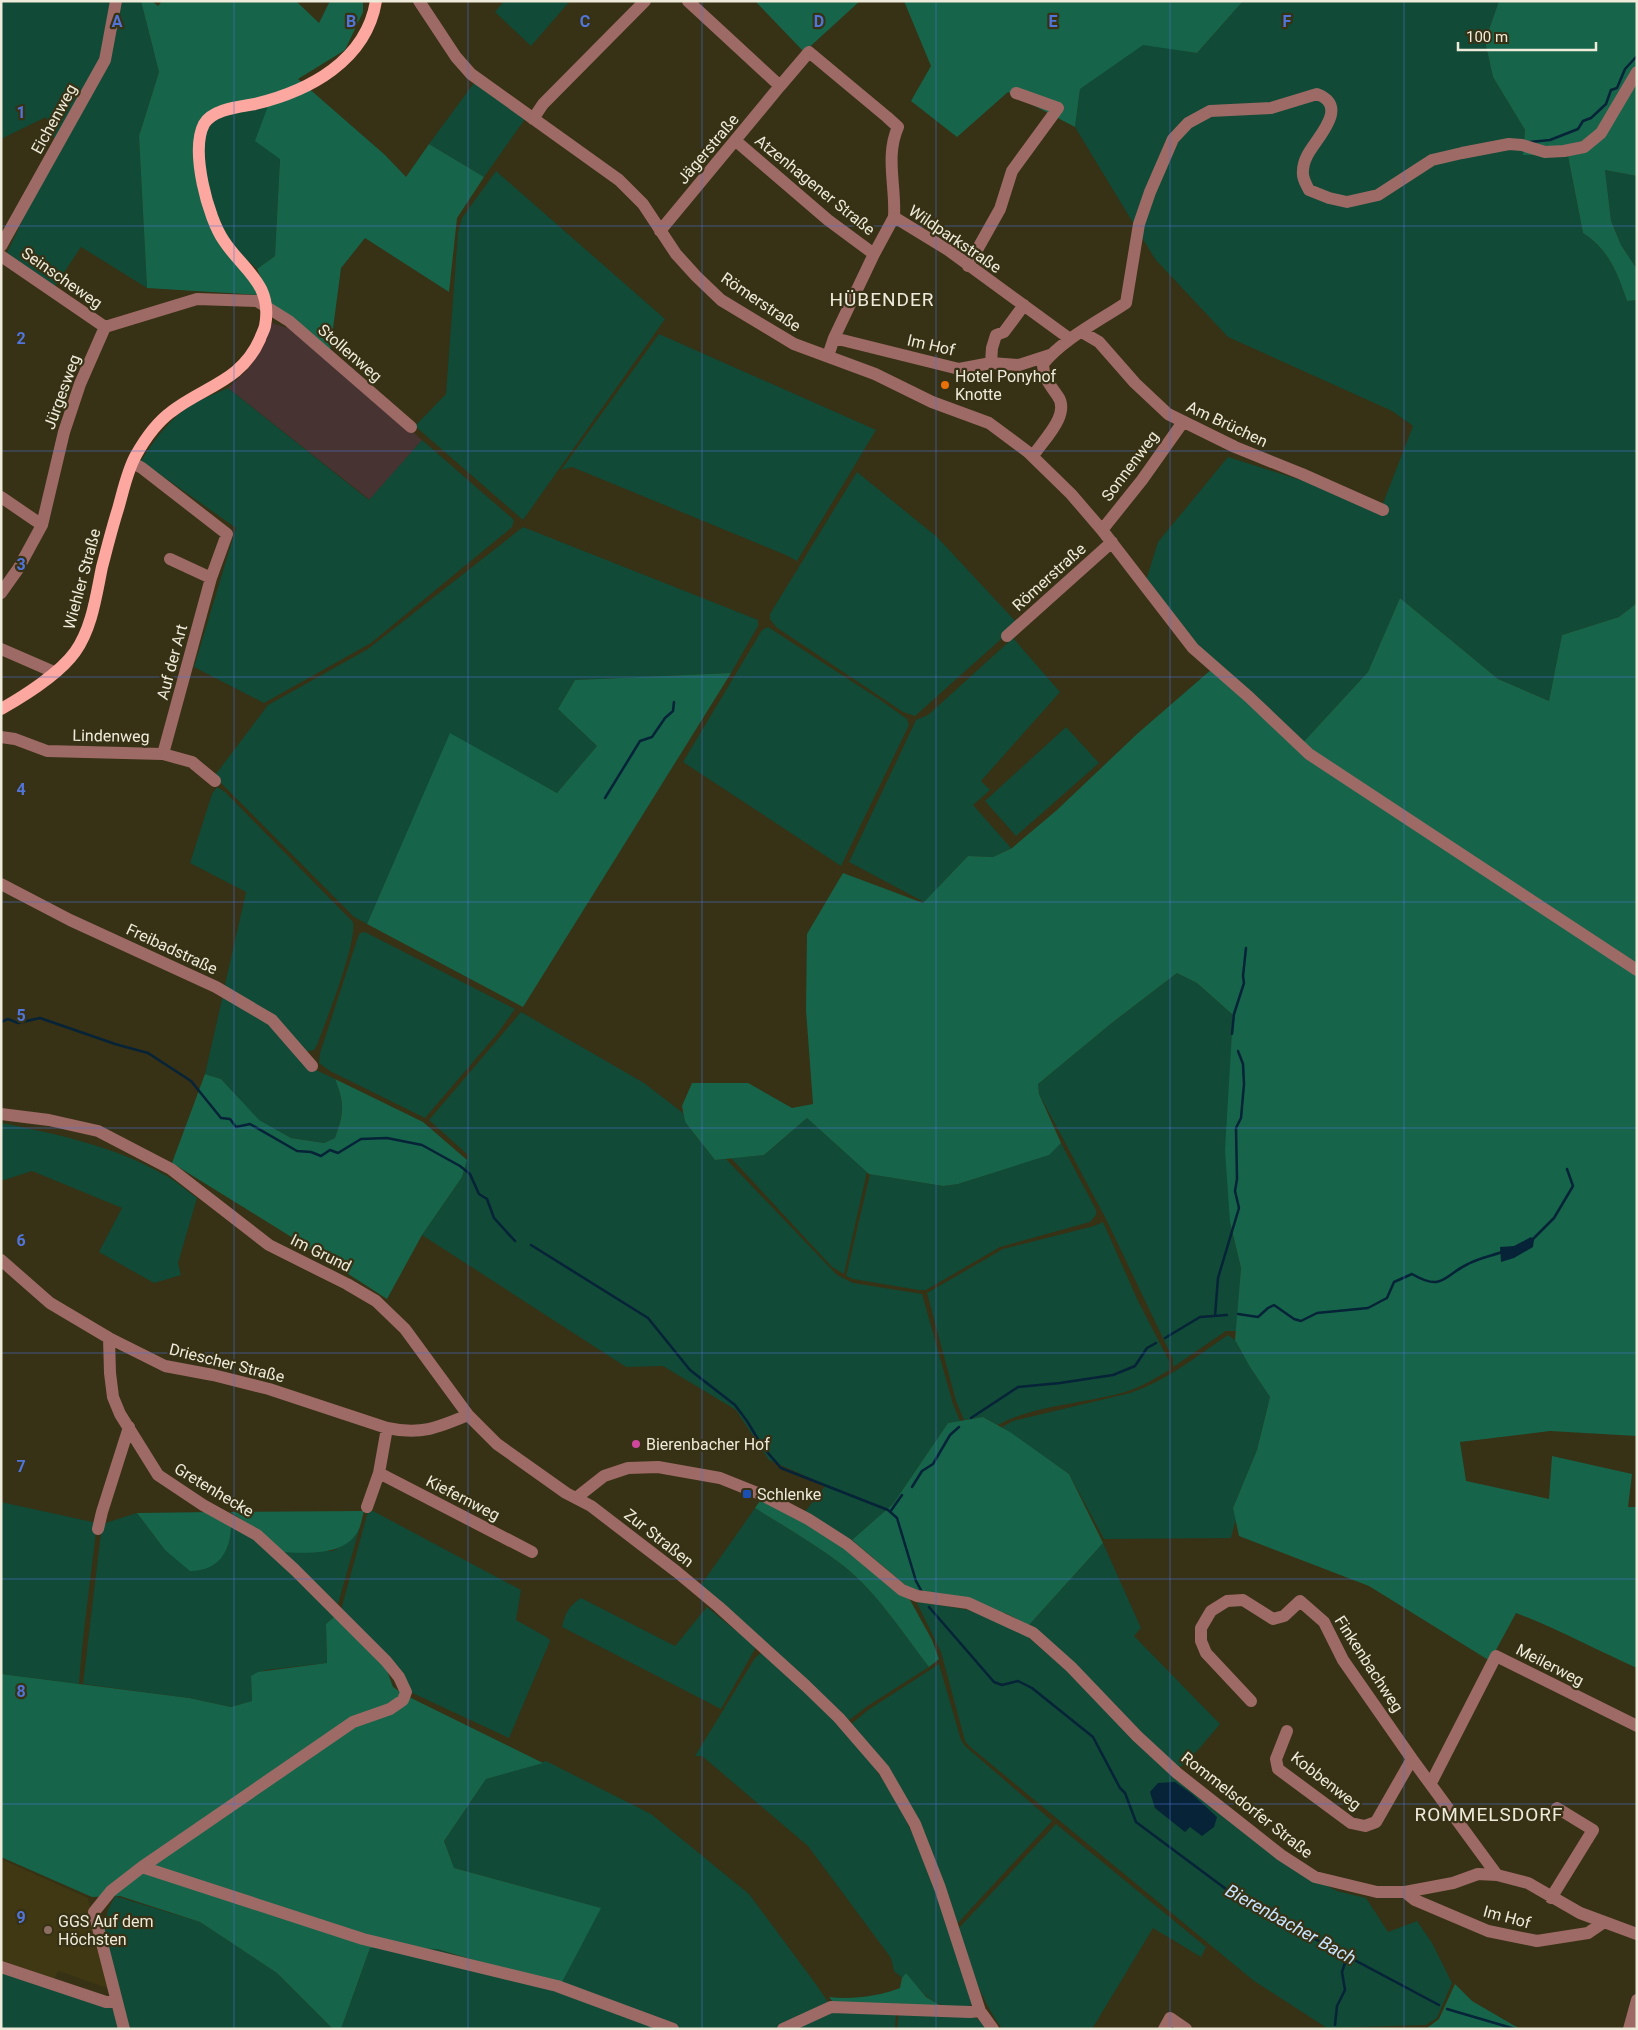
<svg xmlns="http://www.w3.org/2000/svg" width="1638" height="2030" font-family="Roboto,sans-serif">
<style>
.built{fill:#3f3813}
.industrial{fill:#473331}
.green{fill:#114a36}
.forest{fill:#16654a}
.water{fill:#062338}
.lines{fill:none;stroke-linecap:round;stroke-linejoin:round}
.stream{stroke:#062338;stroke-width:2.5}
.minor{stroke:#9d6a65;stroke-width:12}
.major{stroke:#fca8a0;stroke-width:12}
.grid{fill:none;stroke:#5175d8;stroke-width:1;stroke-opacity:0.55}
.food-dot{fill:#e8710a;stroke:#373115;stroke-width:2}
.hotel-dot{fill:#d1479c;stroke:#373115;stroke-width:2}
.transit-dot{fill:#1a4fb4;stroke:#373115;stroke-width:2}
.education-dot{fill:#8d6e63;stroke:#373115;stroke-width:2}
.labels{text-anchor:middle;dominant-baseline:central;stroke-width:4.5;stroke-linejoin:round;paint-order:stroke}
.street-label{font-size:16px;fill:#eeebda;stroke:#373115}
.poi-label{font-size:16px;fill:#eeebda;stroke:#373115;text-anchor:start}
.water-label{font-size:18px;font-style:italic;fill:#c7e5fe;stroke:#373115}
.quarter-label{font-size:19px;letter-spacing:1px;fill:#eeebda;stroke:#373115}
.grid-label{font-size:16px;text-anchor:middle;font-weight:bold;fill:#5175d8;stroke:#373115;stroke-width:4.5;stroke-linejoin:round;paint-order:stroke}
</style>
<rect width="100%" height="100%" fill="#373115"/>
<path class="built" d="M 1,1859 L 88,1898 L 107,1988 L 58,1971 L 54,1980 L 1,1961 Z"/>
<path class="industrial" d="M 272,323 L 291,329 L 422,440 L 370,500 L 228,388 L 246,371 L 258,355 Z"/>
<path class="green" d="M 1,1 L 141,1 L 159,72 L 139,136 L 147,288 L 81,247 L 55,286 L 7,253 L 57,146 L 46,117 L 1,139 Z
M 504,1 L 570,1 L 531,46 L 495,12 Z
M 1243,1 L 1499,1 L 1485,41 L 1493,77 L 1525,130 L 1523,155 L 1568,156 L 1583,233 C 1609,250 1617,272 1627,301 L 1637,300 L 1637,603 L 1619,617 L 1562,635 L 1549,701 L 1498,679 L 1400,598 L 1368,672 L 1298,748 L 1212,669 L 1144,587 L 1158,542 L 1228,457 L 1382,506 L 1413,426 L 1392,411 L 1228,337 L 1155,259 L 1075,127 L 1080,89 L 1143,44 L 1197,53 Z
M 474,83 L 525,119 L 484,177 L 429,144 Z
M 268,106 L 280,159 L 275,256 L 257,269 C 248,260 234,250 227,239 C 214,216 188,138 216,120 C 231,111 251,109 268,106 Z
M 1605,170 L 1637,176 L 1637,269 L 1621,245 L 1611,221 Z
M 496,171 L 665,319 L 523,520 L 415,426 L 446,394 L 458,232 L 462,218 Z
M 659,334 L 876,430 L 797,561 L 786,555 L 572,467 L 561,470 Z
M 228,388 L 369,500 L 422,440 L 514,520 L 512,527 L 371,643 L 264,703 L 194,667 L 236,528 L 141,461 C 156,437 174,413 200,400 C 209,396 219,392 228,388 Z
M 857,472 L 937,537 L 1018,624 L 915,716 L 903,712 L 776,627 L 770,619 L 770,614 Z
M 523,527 L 753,618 L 758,620 L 758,626 L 731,673 L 575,680 L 558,709 L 597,746 L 557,793 L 450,734 L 367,924 L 354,917 L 215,777 L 216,774 L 268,705 L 368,649 Z
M 768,627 L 879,699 L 907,719 L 909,725 L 841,866 L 683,762 L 762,630 Z
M 1013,638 L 1060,692 L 981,781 L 990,790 L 973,805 L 1011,848 L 993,857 L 968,856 L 924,902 L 849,862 L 916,720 L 928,715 Z
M 1066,727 L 1099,763 L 1016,836 L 985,801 Z
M 217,787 L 225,792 L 353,922 C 357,943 326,1021 317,1045 L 314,1050 L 305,1052 L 224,989 L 246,892 L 190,863 L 212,794 Z
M 365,932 L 515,1009 L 497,1034 L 425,1118 L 330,1071 L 319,1063 L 320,1053 L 358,937 L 360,933 Z
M 1177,973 L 1197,983 L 1233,1015 L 1231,1059 L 1230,1222 L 1241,1268 L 1236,1331 L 1226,1331 L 1173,1367 L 1173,1359 L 1105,1217 L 1039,1094 L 1038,1084 L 1113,1022 Z
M 223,995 L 271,1025 L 316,1070 L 335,1079 C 345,1104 344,1113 335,1138 L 324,1143 L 291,1138 L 258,1120 L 221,1079 L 205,1074 Z
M 521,1012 L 644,1083 L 683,1113 L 685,1122 L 715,1160 L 726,1159 L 837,1275 L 853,1283 L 922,1294 L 953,1404 L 960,1421 L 948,1423 L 893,1504 L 852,1540 L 800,1518 L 826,1485 L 769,1460 L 736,1410 L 663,1366 L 626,1367 L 422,1235 L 462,1177 L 468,1155 L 429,1120 Z
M 807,1118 L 867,1172 L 844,1274 L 832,1267 L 731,1158 L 764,1155 Z
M 2,1123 C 56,1134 114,1146 163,1174 C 175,1180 186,1190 197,1198 L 178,1263 L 181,1275 L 154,1283 L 99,1252 L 122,1208 L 32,1171 L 1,1181 Z
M 1061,1143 L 1096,1210 L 1096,1215 L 1090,1222 L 1000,1247 L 926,1290 L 919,1290 L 853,1279 L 846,1276 L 870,1174 L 943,1186 L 958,1184 L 1048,1155 Z
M 1103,1222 L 1138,1301 L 1169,1361 L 1169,1370 C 1156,1378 1143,1386 1128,1391 C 1087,1404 1036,1404 998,1425 L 983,1417 L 964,1420 L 956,1401 L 927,1293 L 1003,1249 L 1094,1226 Z
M 1228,1335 L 1235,1340 L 1250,1367 L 1270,1397 L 1257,1450 L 1233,1508 L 1236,1519 L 1231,1538 L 1104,1539 L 1069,1474 L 1002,1427 L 1013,1421 L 1130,1393 C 1166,1381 1197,1356 1228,1335 Z
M 1,1502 L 97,1523 C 91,1577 83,1630 79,1684 L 1,1674 Z
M 755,1508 C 785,1527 817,1545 845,1567 C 878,1594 903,1633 929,1667 L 866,1707 L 848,1721 L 701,1585 Z
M 368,1511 L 373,1511 L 521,1590 L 516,1620 L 548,1638 L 550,1641 L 509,1738 L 408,1691 L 341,1610 Z
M 137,1513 L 165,1550 L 231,1524 L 261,1544 L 335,1616 L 326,1624 L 327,1663 L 266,1670 L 251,1676 L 252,1701 L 231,1707 L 189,1698 L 83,1684 L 102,1524 Z
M 361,1523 L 338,1604 L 281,1552 L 333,1551 L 355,1537 Z
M 1103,1543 L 1141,1628 L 1134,1636 L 1220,1724 L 1198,1750 L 1179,1768 L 1029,1625 Z
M 581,1598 L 675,1646 L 707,1607 L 756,1647 L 721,1709 L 562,1627 C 565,1613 569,1606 581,1598 Z
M 916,1601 L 968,1610 L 1019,1629 L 1288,1865 L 1337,1891 L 1366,1898 L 1388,1932 L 1417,1921 L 1432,1943 L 1452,1983 L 1437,2018 L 1426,2025 L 1327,2028 L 1254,1981 L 969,1746 L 965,1741 L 941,1652 Z
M 762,1652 C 801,1687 840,1721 871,1763 C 923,1833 945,1920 973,2001 L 971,2005 C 966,2008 962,2007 956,2007 C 931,2007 921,1991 906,1973 L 902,1978 L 894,1971 L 891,1958 L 808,1846 L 702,1756 L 695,1756 L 755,1658 Z
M 939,1664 L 961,1740 L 965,1746 L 1052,1821 L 957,1924 L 935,1861 L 851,1724 L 868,1710 Z
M 546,1761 L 651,1814 L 749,1894 L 815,1983 L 828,2002 L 776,2029 L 680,2029 L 560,1986 L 600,1908 L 454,1868 L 444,1841 L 486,1779 Z
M 1056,1824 L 1206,1947 L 1201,1957 L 1153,1928 L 1092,2029 L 1002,2029 C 980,1998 969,1965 958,1929 Z
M 115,1896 L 200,1922 L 277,1973 L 333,2029 L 128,2029 L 104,1930 L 108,1910 Z
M 370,1948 L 437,1949 L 666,2029 L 341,2029 Z
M 1,1971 L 111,2007 L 116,2016 L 120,2029 L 1,2029 Z
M 825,2011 L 896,2015 L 895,2029 L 788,2029 Z
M 899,2011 L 974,2017 L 981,2021 L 989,2029 L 897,2029 Z"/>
<path class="forest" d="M 141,1 L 152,1 L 158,6 L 162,1 L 296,1 L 319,23 L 330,1 L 363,1 L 363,12 L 345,50 L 298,79 L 385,155 L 406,177 L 429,144 L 484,177 L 457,218 L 449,292 L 365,238 L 341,268 L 330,351 L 270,304 L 268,293 L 257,269 L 275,256 L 280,159 L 255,141 L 268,106 L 200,122 L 200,187 L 258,295 L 147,288 L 139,136 L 159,72 Z
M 755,1 L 860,1 L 804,52 Z
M 904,1 L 1243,1 L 1197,53 L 1143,45 L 1080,89 L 1075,127 L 1008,92 L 957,137 L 911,101 L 931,66 Z
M 1499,1 L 1637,1 L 1637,176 L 1605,170 L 1611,221 L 1621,245 L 1637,269 L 1637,300 L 1627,301 C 1617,272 1609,250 1583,233 L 1568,156 L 1523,155 L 1525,130 L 1493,77 L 1485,41 Z
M 1400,598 L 1498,679 L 1549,701 L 1562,635 L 1619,617 L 1637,603 L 1637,1436 L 1550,1431 L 1460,1442 L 1466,1481 L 1549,1499 L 1552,1456 L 1632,1474 L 1628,1507 L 1637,1507 L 1637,1668 C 1596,1650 1558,1629 1516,1613 L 1490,1661 L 1369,1586 L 1239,1536 L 1233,1508 L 1257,1450 L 1270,1397 L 1250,1367 L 1235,1340 L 1241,1268 L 1230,1222 L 1225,1150 L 1233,1015 L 1197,983 L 1177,973 L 1113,1022 L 1038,1084 L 1039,1094 L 1061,1143 L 1049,1155 L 958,1184 L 943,1186 L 869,1174 L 807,1118 L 764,1155 L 715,1160 L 685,1122 L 682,1106 L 692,1083 L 748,1083 L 792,1108 L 813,1104 L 806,1010 L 807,934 L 843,873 L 923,903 L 968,856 L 993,857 L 1012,848 L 1057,810 L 1137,734 L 1212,669 L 1298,748 L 1368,672 Z
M 731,673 L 523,1007 L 367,924 L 450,733 L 557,793 L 597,746 L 558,709 L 575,680 Z
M 205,1074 L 221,1079 L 259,1120 L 291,1138 L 324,1143 L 335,1138 C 344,1113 345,1104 335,1079 L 423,1122 L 467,1160 L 462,1177 L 422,1235 L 387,1299 L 285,1233 L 172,1163 Z
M 983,1417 L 1010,1432 L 1069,1474 L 1103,1543 L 1029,1625 L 1005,1613 L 988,1613 L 911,1590 L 852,1540 L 893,1504 L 948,1423 Z
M 762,1498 L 837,1540 L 891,1583 L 910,1600 L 932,1640 L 939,1659 L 929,1667 C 903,1633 878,1594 845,1567 C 817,1545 785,1527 755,1508 Z
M 364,1511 C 362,1519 360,1530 355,1536 C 339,1556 304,1553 281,1552 L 259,1531 L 230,1512 Z
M 213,1512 L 231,1524 C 231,1551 219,1571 190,1571 L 165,1550 L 137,1513 Z
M 335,1616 L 385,1665 L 393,1687 L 405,1695 L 543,1763 L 486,1779 L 444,1841 L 454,1868 L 601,1908 L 560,1986 L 437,1949 L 370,1948 L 341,2029 L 333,2029 L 277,1973 L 200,1922 L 120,1896 L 92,1897 L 1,1857 L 1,1674 L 189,1698 L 231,1707 L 252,1701 L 251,1676 L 258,1672 L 327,1663 L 326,1624 Z
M 906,1973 L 926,1997 L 943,2007 L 834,2003 L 829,1997 C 852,2000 879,1996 900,1988 L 902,1978 Z
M 1455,1984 L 1472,2001 L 1520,2029 L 1406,2029 L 1427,2028 L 1439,2019 Z"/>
<path class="water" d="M 1531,1237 L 1534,1240 L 1533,1247 L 1514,1258 L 1501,1262 L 1500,1247 L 1514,1246 Z
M 1175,1782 L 1192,1794 L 1217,1817 L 1214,1827 L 1202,1836 L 1190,1827 L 1185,1832 L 1155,1808 L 1150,1792 L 1158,1783 Z"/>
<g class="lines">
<path class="stream" d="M 1530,142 L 1550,140 L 1578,129 L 1583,121 L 1591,118 L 1606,104 L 1611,90 L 1617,88 L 1625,69 L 1637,56
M 605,798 L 640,741 L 652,737 L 665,718 L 673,711 L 674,702
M 1,1022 L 8,1019 L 18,1023 L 40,1018 L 115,1044 L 148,1053 L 191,1081 L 221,1118 L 230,1119 L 236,1127 L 250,1124 L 297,1151 L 311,1152 L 321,1156 L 330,1150 L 338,1153 L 361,1139 L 387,1138 L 422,1145 L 460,1166 L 470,1174 L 479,1194 L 487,1199 L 494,1218 L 515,1241
M 1232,1034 L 1234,1014 L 1244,983 L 1243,976 L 1246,948
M 1531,1241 L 1554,1218 L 1573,1186 L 1567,1169
M 531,1245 L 648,1318 L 690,1370 L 735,1405 L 747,1421 L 762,1446 L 781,1468 L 888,1510 L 897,1518 L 916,1581 L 922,1592
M 1238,1314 L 1258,1317 L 1268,1308 L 1274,1305 L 1294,1319 L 1301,1321 L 1317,1313 L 1368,1308 L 1387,1298 L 1394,1282 L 1412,1274 C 1443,1292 1443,1276 1468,1264 C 1479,1258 1491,1256 1502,1252
M 1215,1316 L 1218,1278 L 1239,1208 L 1235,1191 L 1237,1179 L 1236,1128 L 1241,1118 L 1244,1084 L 1243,1064 L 1238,1051
M 1165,1338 L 1200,1317 L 1227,1315
M 971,1418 L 1018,1387 L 1060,1383 L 1113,1375 L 1135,1366 L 1147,1348 L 1156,1343
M 912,1487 L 922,1471 L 933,1464 L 950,1435 L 959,1427
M 890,1512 L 902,1495
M 929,1607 L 994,1682 L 1002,1685 L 1018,1681 L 1032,1688 L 1093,1737 L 1120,1788 L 1125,1793 L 1136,1822 L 1238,1898 L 1439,2005
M 1447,2009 L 1515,2029
M 1335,2025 L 1337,2006 L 1345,1990 L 1342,1972 L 1347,1957"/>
<path class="minor" d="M 419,1 L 456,57 L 471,74 L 619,180 L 643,204 L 676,254 L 696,276 L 721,300 L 794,344 L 875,374 L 932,402 L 989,423 L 1028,452 L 1071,494 L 1102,530 L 1193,648 L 1249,697 L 1309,754 L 1637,970
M 688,1 L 780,86 L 809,52 L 887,117 L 898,127 C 885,156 896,186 894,217 L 948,250 L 1070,339
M 533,119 L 543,104 L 645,1
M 736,141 L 828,220 L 874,254 L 834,338 L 828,356
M 660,231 L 780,86
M 1,246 L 105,60 L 116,1
M 874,254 L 894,217
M 1,256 L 105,327
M 968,266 L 1000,209 L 1012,171 L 1058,108 L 1016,93
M 1082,332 L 1099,342 L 1135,383 L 1168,414 L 1235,447 L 1302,474 L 1383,510
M 834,338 L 959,369 L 991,363 L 1019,365 L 1050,355
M 991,363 L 992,348 L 996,335 L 1004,332 L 1024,305
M 1033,456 C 1043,440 1072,414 1057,395 C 1050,385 1043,377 1043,364 C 1063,339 1099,321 1126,303 L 1139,224 L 1150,192 L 1173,139 L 1188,123 L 1210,111 L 1271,108 L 1317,94 C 1351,107 1315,139 1307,156 C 1305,160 1303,167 1303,171 C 1302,178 1306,184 1309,190 L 1329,198 L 1347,202 L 1378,195 L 1432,160 L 1462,153 L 1509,144 L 1522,145 L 1545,152 L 1564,151 L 1584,147 L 1601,133 L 1637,72
M 133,463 L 142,468 L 227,534 L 211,578
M 1,497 L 42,525
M 1102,530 L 1142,480 L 1183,422
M 1,593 L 18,569 L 42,525 L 64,432 L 80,384 L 105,327 L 197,299 L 257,301 L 289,321 L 411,427
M 1007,636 L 1112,542
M 1,649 L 54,672
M 1,737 L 15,739 L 47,751 L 163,754 L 192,762 L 215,781
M 163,754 L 211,578 L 170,559
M 1,884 L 70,920 L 216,987 L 272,1020 L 312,1066
M 1,1114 L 49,1120 L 98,1131 L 171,1169 L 269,1245 L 347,1284 L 376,1301 L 405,1329 L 468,1415 L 497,1444 L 566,1493 L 591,1506 L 677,1572 L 719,1607 L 806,1686 L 839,1718 L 884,1770 L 915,1824 L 940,1888 L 980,2011 L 993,2029
M 1,1260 L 50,1303 L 109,1338 L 165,1366 L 213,1375 L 269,1389 L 387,1428 C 421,1435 437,1428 468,1415
M 109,1338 L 110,1373 L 113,1397 L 120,1414 L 158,1475 L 203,1505 L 257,1535 L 295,1570 L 386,1661 L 399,1677 L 406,1692 L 403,1700 L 390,1709 L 353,1722 L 142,1867 L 111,1891 L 94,1912 L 124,2029
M 379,1473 L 532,1552
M 576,1498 L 604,1476 L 628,1468 L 658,1467 L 720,1478 L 760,1494 L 808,1519 L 847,1544 L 902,1590 L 917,1596 L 968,1603 L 1033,1633 L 1071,1667 L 1137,1736 L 1177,1773 L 1281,1855 L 1315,1877 L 1377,1892 L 1405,1892 L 1453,1883 L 1478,1874 L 1497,1875 L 1528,1883 L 1580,1913 L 1637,1934
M 367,1507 L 379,1473 L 387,1428
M 98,1529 L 102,1512 L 129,1427
M 1251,1701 L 1206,1653 L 1201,1641 L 1201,1628 L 1211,1611 L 1227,1601 L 1243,1600 L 1273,1619 L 1284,1616 L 1300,1601 L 1324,1622 L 1343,1660 L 1412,1759 L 1497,1875
M 1287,1731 L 1276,1759 L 1278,1769 L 1351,1823 L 1365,1826 L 1376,1822 L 1412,1759
M 1431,1783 L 1496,1656 L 1637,1726
M 142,1867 L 363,1939 L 557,1986 L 673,2029
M 1405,1892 L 1415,1900 L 1488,1931 L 1537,1941 L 1588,1933 L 1604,1922
M 1551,1898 L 1593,1830 L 1557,1808
M 1,1967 L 106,2002 L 117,2002
M 783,2029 L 831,2007 L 970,2012 L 980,2011
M 1164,2029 L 1170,2018 L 1186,2029
M 1629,2029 L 1637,2000"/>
<path class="major" d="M 1,709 C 24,696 60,673 75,652 C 92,628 96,596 102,567 C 107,548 112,528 118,509 C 123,492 127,471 136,455 C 145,439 156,423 171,412 C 204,386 241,382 260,339 C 261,335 264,331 265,326 C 273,284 244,271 224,241 C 208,218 190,151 204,124 C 213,109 239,107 255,104 C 309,91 366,61 376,1"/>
</g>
<path class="grid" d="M 234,1 L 234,2029M 468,1 L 468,2029M 702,1 L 702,2029M 936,1 L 936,2029M 1170,1 L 1170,2029M 1404,1 L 1404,2029M 1,226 L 1637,226M 1,451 L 1637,451M 1,677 L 1637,677M 1,902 L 1637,902M 1,1128 L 1637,1128M 1,1353 L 1637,1353M 1,1579 L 1637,1579M 1,1804 L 1637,1804"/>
<circle class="food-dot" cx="945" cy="385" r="5"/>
<circle class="hotel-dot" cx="636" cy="1444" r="5"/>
<rect class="transit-dot" x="742" y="1489" width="10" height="10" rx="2.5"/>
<circle class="education-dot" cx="48" cy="1930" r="5"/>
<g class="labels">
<g class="street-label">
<text transform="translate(54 119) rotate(-61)">Eichenweg</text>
<text transform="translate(708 149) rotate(-50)">Jägerstraße</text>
<text transform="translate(815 185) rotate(39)">Atzenhagener Straße</text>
<text transform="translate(955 239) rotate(34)">Wildparkstraße</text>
<text transform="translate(62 278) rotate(35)">Seinscheweg</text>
<text transform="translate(761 302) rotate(34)">Römerstraße</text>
<text transform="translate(931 345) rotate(13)">Im Hof</text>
<text transform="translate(350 353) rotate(41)">Stollenweg</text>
<text transform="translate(62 392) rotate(-70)">Jürgesweg</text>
<text transform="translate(1227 424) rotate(25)">Am Brüchen</text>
<text transform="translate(1130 466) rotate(-53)">Sonnenweg</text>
<text transform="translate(1049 577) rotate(-42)">Römerstraße</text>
<text transform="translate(82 579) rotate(-75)">Wiehler Straße</text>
<text transform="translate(172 662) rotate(-75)">Auf der Art</text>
<text transform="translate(111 736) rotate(1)">Lindenweg</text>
<text transform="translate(172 949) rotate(25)">Freibadstraße</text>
<text transform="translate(321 1253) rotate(26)">Im Grund</text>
<text transform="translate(227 1363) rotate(14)">Driescher Straße</text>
<text transform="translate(214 1490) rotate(31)">Gretenhecke</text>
<text transform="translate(463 1498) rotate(27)">Kiefernweg</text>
<text transform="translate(659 1538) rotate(38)">Zur Straßen</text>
<text transform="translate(1369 1664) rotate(57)">Finkenbachweg</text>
<text transform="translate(1550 1665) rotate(27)">Meilerweg</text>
<text transform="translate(1326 1781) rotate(38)">Kobbenweg</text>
<text transform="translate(1247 1805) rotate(38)">Rommelsdorfer Straße</text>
<text transform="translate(1507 1917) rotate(15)">Im Hof</text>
</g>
<g class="poi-label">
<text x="955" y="376">Hotel Ponyhof<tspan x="955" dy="18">Knotte</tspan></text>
<text x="646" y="1444">Bierenbacher Hof</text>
<text x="757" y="1494">Schlenke</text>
<text x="58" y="1921">GGS Auf dem<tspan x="58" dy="18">Höchsten</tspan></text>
</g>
<g class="water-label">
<text transform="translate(1291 1924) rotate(29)">Bierenbacher Bach</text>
</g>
<g class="quarter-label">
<text x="882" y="299">HÜBENDER</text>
<text x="1489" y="1814">ROMMELSDORF</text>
</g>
</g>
<g class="grid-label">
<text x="117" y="27">A</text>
<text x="351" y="27">B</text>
<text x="585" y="27">C</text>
<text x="819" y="27">D</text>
<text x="1053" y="27">E</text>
<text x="1287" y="27">F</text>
<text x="21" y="118">1</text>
<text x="21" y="344">2</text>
<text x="21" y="570">3</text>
<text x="21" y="795">4</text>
<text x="21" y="1021">5</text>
<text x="21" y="1246">6</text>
<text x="21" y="1472">7</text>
<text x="21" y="1697">8</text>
<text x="21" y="1923">9</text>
</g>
<rect width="1638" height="2030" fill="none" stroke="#eeebda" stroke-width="5"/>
<path d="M1458 42v8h138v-8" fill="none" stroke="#eeebda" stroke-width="2.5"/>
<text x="1466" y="42" font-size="15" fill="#eeebda" stroke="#373115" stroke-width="4" paint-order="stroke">100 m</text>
</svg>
